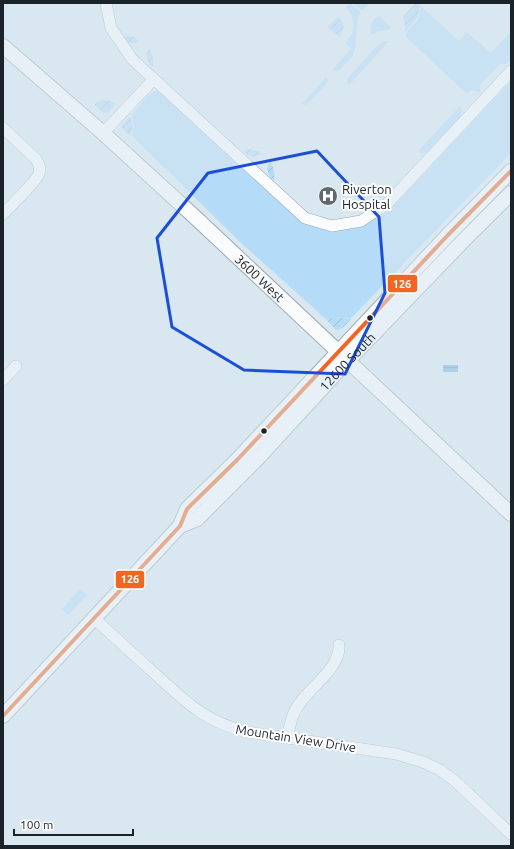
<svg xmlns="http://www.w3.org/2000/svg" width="514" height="849" font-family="Ubuntu,sans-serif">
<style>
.green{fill:#b4dbf7}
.garden{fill:url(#garden-furrows)}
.water{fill:url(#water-rules)}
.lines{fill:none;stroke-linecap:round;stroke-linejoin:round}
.minor-casing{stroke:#9faab1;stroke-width:12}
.major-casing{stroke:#9faab1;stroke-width:16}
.minor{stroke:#f9fbfd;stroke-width:11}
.major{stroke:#f9fbfd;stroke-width:14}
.bus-1-casing{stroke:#fff;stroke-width:7}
.bus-1{stroke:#f26522;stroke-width:4}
.marked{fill:none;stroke:#1d4ed8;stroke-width:3;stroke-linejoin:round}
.bus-dot{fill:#1a2329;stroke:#fff;stroke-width:1.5}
.labels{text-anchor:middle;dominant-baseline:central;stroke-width:4;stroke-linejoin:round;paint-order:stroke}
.poi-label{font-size:13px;fill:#1a2329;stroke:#fff;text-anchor:start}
.street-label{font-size:13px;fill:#1a2329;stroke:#fff}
.line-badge{stroke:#fff;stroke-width:1.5}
.badge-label{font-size:11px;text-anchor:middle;font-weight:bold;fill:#fff}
</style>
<defs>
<pattern id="garden-furrows" width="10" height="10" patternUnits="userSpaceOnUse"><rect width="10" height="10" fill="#b4dbf7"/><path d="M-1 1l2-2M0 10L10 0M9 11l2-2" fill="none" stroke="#9abcd4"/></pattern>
<pattern id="water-rules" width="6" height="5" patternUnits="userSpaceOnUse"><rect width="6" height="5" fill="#74b6e1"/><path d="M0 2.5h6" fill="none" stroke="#5e94b6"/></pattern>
</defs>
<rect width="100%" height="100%" fill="#d9e7f0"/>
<path class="green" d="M 350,3 L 361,13 L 358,18 L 355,49 L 353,55 L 340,70 L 336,71 L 332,70 L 351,49 L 346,43 C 356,28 357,23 346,8 Z
M 353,3 L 368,3 L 369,4 L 362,11 Z
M 421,6 L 459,41 L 467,32 L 491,53 L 511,32 L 511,59 L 506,64 L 500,64 L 480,85 L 480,92 L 472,90 L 466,93 L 406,37 L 406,33 L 419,18 Z
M 380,16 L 391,27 L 390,29 L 379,31 L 371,35 C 369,27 371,19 380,16 Z
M 384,41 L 389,41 L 349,85 L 347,83 L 347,79 L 377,46 Z
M 326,77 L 328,80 L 326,85 L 306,105 L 302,104 Z
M 511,81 L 511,153 L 351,318 L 335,317 L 327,320 L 239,241 L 132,136 L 134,125 L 131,115 L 150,94 L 155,91 L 162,91 L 288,209 L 346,229 L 369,223 L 389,211 Z
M 460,106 L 462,112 L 459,119 L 426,153 L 421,153 L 419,150 Z
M 80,589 L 87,595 L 68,615 L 62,609 Z"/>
<path class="garden" d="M 416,3 L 418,3 L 420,5 L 418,17 L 405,32 L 405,26 L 403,17 Z
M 338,17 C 346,23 345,29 339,37 L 328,27 Z
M 133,36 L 139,41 C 133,45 128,43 123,37 Z
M 149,49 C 153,55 154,60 153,67 C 147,62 144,56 149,49 Z
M 104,100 L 111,101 L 115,104 L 108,112 L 104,113 L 94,105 L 98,102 Z
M 130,116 L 133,125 L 130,136 L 122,128 L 122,125 Z
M 249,149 L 258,151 L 262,154 L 253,157 L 248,155 L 243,151 Z
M 270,162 C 274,168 275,173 274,181 C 268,175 265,170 270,162 Z
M 335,317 L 351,319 C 346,324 343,329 336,330 L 327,320 Z"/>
<path class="water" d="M 443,365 L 458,365 L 458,372 L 443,372 Z"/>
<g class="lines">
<defs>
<path id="minor" d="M 106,3 L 111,28 L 132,59 L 305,218 L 332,226 L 361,221 L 387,204 L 511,71
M 3,128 L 36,159 C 39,164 41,168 39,174 C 35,182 11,206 3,214
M 103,133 L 154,79
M 3,380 L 16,366
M 93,617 C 113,636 133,654 153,672 C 184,700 204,722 247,732 L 396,754 L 423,762 L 440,770 L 455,781 L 511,834
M 287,738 C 290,725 292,713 300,703 C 311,687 330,675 337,657 C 339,653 339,649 339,645"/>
<g id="major">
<path id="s1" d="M 3,46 L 103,133 L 197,219 L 511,514"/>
<path id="s2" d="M 180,526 L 197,519 L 257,459 L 337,372 L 462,242 L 511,193"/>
<path d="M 3,716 L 180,526 L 187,509 L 237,460 L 448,235 L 511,171"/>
</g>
</defs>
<use href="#minor" class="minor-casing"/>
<use href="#major" class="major-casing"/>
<use href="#minor" class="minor"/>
<use href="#major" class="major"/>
<defs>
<path id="bus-1" d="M 3,716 L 180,526 L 187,509 L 237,460 L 448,235 L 511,171"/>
</defs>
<use href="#bus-1" class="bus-1-casing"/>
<use href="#bus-1" class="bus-1"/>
</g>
<path d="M0 0H514V849H0ZM 317,151 L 379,217 L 385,293 L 345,374 L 244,370 L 172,327 L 157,238 L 208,173 Z" fill="#d9e7f0" fill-opacity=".55" fill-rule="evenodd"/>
<path class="marked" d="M 317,151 L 379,217 L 385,293 L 345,374 L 244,370 L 172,327 L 157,238 L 208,173 Z"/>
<defs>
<symbol id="hospital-disc" viewBox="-11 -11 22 22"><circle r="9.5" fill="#5d686f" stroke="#fff"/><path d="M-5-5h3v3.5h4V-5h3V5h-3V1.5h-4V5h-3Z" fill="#fff"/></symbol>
</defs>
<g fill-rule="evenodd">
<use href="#hospital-disc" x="317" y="185" width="22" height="22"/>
</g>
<g class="bus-dot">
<circle cx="370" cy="318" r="3.5"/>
<circle cx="264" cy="431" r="3.5"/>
</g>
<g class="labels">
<g class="poi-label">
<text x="342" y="189">Riverton<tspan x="342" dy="15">Hospital</tspan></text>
</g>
<g class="street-label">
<text stroke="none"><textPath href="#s1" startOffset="346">3600 West</textPath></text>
<text stroke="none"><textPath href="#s2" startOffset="236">12600 South</textPath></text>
<text transform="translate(296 738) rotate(9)">Mountain View Drive</text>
</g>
</g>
<g class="line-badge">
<rect x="387" y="274" width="31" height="19" rx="4" fill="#f26522"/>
<rect x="115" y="570" width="30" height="19" rx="4" fill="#f26522"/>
</g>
<g class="badge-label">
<text x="402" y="288">126</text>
<text x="130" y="583">126</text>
</g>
<rect width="514" height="849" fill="none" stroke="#1a2329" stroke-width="8"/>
<path d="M14 829v6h119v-6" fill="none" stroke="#1a2329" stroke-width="2"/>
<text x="20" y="829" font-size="12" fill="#1a2329" stroke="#ffffff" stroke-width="3" paint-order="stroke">100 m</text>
</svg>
